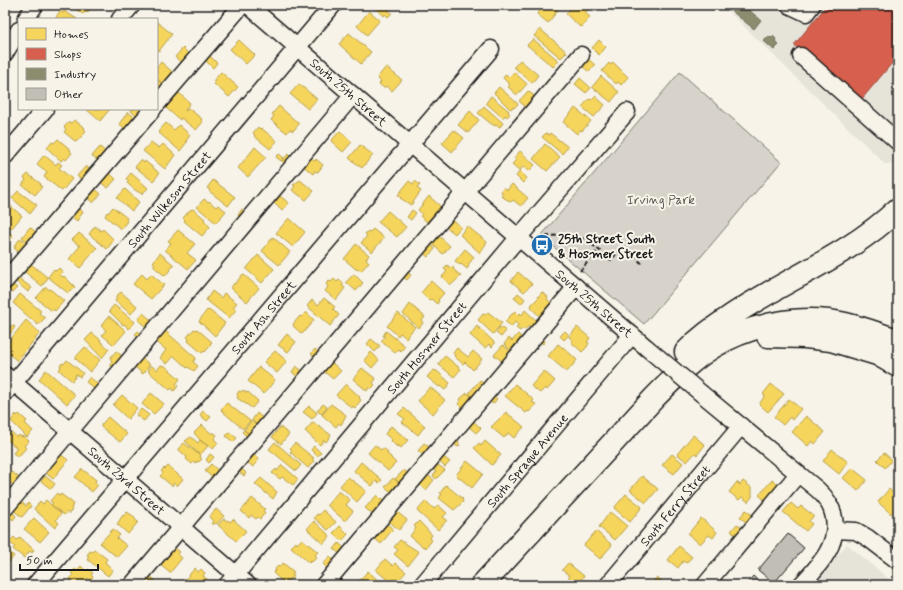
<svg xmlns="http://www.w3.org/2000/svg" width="903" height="590" font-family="Mynerve,sans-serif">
<rect width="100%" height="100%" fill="#f7f3e8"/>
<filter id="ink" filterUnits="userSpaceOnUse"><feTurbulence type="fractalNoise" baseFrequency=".025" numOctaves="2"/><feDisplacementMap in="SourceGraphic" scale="8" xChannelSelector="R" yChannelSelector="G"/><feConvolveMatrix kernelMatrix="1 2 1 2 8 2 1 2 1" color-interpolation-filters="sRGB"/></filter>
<g filter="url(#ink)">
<path fill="#e6e3d9" d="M722,5H898V163L885,164Z
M847,544L896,585H814Z"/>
<path fill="#d7d3cb" stroke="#7a7874" d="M680,72L781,162L644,324L541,236Z"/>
<path fill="#f6d55c" stroke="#b59e49" d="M69,5H93L87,13L85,12L83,14Z
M375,5H393L388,10L392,13L388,17L385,14L384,16L374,7Z
M545,5H552L558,10L548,23L537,14Z
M574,5H577L580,7L582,5L588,10L585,13L590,17L582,27L581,26L580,27L566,14Z
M60,11L63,13L64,11L77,19H59L56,17Z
M369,11L380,20L367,35L357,26Z
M157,22L172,34L159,51L157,50Z
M540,29L567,52L561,58L534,36Z
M349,33L371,52L361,64L339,44Z
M533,39L559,61L553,67L527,45Z
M239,40L255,55L246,64L230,49Z
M599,40L606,47L599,55L592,48Z
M183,48L192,57L184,65L175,57Z
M210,56L217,63L213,68L205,60Z
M587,58L595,65L589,72L581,65Z
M520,60L538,75L532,83L514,67Z
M161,62L176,75L166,86L157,79V67Z
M613,62L628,77L621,85L618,82L616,84L602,71L609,63L611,65Z
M386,67L402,80L392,91L386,86L384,88L379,84L381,82L377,78Z
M221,72L238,87L229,97L214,84L215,82L213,81Z
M514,72L527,84L517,95L508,87L510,85L503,78L506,74L509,77Z
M601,76L619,92L611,102L592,87Z
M580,78L591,88L586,93L575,84Z
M157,79L164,86L157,92Z
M299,84L317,99L308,109L290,94Z
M499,87L518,104L514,108L513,107L511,109L509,108L494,93Z
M528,91L538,99L529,110L519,101Z
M179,93L190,103L185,110L186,111L188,108L202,119L201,120L203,122L196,130L181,118L180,120L166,108Z
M491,96L509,111L508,112L510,114L507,117L505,115L503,118L486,103Z
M595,96L605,105L594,117L582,107L589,99L591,100Z
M279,106L299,124L293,131L290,129L287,133L271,120L274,116L272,114Z
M484,106L503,123L500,127L496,125L495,126L490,123L478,113Z
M575,108L591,121L582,131L580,130L577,134L563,122Z
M86,109H110L100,121Z
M132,109H138L142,112L138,117L131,111Z
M470,111L479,120L468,133L458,125Z
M128,112L137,119L127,130L119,124Z
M74,120L85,128L84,129L86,131L84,133H85L76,142L64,132L66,129L64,127L69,122L71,123Z
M166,123L174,130L179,125L190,135L186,141L187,142L180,151L158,132Z
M258,127L260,129L261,128L277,141L270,149L254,136L255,135L253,133Z
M454,130L464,138L452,152L442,143Z
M340,131L352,142L343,152L331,141Z
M546,133L549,135L550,133L568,147L562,154L542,137Z
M58,139L71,150L70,151L72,153L66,160L64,158L61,161L47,148L52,142L54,143Z
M151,142L159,148L163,144L175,155L165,169L143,151Z
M545,144L560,157L547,171L533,159Z
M360,145L373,155L362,168L349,158Z
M100,147L108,154L101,163L92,156Z
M255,147L266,157L248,177L238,168Z
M520,151L535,165L529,171L523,166L520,171L512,164L516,160L514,158Z
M279,154L284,158L281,161L276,157Z
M288,154L296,161L290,168L282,161Z
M44,155L56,165L58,162L62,165L59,168L72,179L62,191L44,177L47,172L37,164Z
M309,156L315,161L316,159L323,165L318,172L315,171L313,174L302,165Z
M141,160L144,163L145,161L157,171L159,174L153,181L135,167Z
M86,166L93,172L85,182L77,176Z
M520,171L527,178L523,183L516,176Z
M108,172L116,179L108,188L100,182Z
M131,173L148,188L142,194L135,190L127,183L129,181L126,179Z
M28,174L41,184L40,185L42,187L35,195L22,185L26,180L24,178Z
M213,180L235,197L228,206L209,191L210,190L207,188Z
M300,180L314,191L306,200L292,190L295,186L293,185Z
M409,181L413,184L415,181L420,185L417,188L421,191L411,205L400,198L401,197L398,195Z
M512,184L528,198L521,206L513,200L511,202L501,196L503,193L501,192L504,187L507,190Z
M93,187L101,194L93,203L85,196Z
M125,189L139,202L132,211L117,198Z
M18,191L37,205L30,214L12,198Z
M280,196L289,203L282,211L274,203Z
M429,196L441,207L427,222L420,216L422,214L418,210Z
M204,199L208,202L209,201L216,207L218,205L226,211L216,223L197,207Z
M8,204L22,216L11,229L5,223V208Z
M75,206L83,212L77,221L68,214Z
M113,207L127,218L126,220L127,221L121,229L105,216L107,212L108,213Z
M193,209L205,219L204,220L210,227L202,236L184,221L185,220L183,218L190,210Z
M242,209L250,215L245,221L238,215Z
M412,210L416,213L411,220L407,217Z
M388,211L406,227L397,237L378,222Z
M289,218L305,232L293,247L276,233Z
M450,218L461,227L455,234L444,225Z
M95,226L101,231L103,229L114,240L107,249L89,234Z
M467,226L487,242L480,253L460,235Z
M30,227L39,235L31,245L22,237Z
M5,229L13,236L8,243L5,240Z
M373,229L384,238L372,252L361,243L367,236L365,234L368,231L370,232Z
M178,230L195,244L187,253L196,260L188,269L165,250L171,243L168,241Z
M79,233L97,248L80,268L69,259L80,246L72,240Z
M439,236L450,246L443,254L432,244Z
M273,237L290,252L279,265L262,251Z
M20,239H22L30,246L22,255L14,248L16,247L14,246Z
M356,244L369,255L366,259L369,262L361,271L358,269L357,270L344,259Z
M430,244L435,249L428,257L422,252Z
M465,249L474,257L468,265L469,266L467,269L461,264L460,265L455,261Z
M160,253L174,265L165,276L153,266L155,264L153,262Z
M258,255L274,269L262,283L246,269Z
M31,264L48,278L42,286L25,272Z
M447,265L451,268L452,267L454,268L453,269L461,276L451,285L442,277L447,271L444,269Z
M59,268L63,272L60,275L63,277L64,276L75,287L68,293L48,277L54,269L56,271Z
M406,271L411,275L407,280L402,276Z
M518,272L532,284L524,292L511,281Z
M142,274L147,279L151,274L164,285L151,299L133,284Z
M243,274L259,288L247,302L231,288L234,283L235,284Z
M354,274L363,283L356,291L346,282Z
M17,277L32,288L28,292L14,280Z
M334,279L337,282L339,280L344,284L342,286L345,288L336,300L325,291L328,287L326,284L329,281L331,282Z
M431,281L444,293L438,300L439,301L437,304L431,299L429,300L421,293Z
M12,284L17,288L12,293L7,289Z
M46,287L50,290V289L64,301L55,311L53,309L52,311L36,298Z
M212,291L221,298L224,293L237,303L233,307L236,310L229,318L206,300Z
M121,292L137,306L131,314L115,301L117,298L115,297Z
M542,292L548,297L547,299L554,306L543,319L531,308L532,306L531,305L539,297H538Z
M518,293L525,299L521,304L514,298Z
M20,294L41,311L39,313L45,318L38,325L13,303Z
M324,298L335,307L333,309L339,315L330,326L307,306L312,300L318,305Z
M410,304L425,317L422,321L423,323L419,328L403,314Z
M114,305L135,322L129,329L124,324L123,325L109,311Z
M207,310L208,311L209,310L225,323L215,336L199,321Z
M525,310L540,324L533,331L529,326L524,330L523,328L520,331L516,328L518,325L515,322L511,327L505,321L515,311L519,315L520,313L522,315Z
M306,312L314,320L302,334L293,326L294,325L293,324L300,316L301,317Z
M488,312L502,323L493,334L478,320L483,314L485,315Z
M143,313L152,321L147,328L138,320Z
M398,313L415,327L406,338L400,333L398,336L387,326Z
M109,316L126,331L114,345L102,335L106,330L101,326Z
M26,320L40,333L17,361L5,350V346Z
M5,324L9,328L12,325L15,327L5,341Z
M477,326L495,343L492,347L489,344L485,348L470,335Z
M500,327L506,331L501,337L496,333Z
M577,327L590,338L587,342L589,343L587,347L582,352L571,342L573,341L569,337Z
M163,329L196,358L193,362L198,366L194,371L188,367L187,368L174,356L167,364L160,358L166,350L154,340Z
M194,329L196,330L197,329L212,342L210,344L211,345L205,352L204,351L202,353L188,341L189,339L187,337Z
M138,331L144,337L141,340L135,334Z
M386,331L405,346L401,351L399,349L395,353L381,341L385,337L383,336Z
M565,331L569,335L564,340L560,336Z
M92,333L101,340L100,341L109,349L102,358L85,340Z
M287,334L296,342L288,352L278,345Z
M518,334L524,340L513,352L504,344L509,338L512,341Z
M540,336L545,341L543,344L537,340Z
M371,339L380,346L375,352L367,344Z
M558,344L563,348V347L577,360L567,372L548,356Z
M503,345L511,352L503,362L494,355Z
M85,347L100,360L90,372L75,358Z
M457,348L468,357L473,351L482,359L473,370L465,362L463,364L454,356L455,355L453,353Z
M315,349L321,354L317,359L311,354Z
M116,351L127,360L118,370L110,365L112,361L110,358Z
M275,351L287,361L277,373L264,362Z
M371,352L379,360L372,368L364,360Z
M445,356L461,369L454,377L438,364Z
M142,358L150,365L143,374L135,367Z
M67,360L83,373L80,377L76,374L75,375L76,376L72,381L59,370L61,367L60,366L62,363L64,364Z
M329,360L341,371L333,379L321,369Z
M161,365L163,366L164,365L180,379L176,384L178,386L174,391L172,388L170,390L148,371L152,366L157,370Z
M296,366L305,373L300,379L292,372Z
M259,367L275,380L264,394L248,381Z
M362,368L376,379L373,383L375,385L371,389L369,387L367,391L353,379Z
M46,370L75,395L67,404L39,379Z
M433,370L436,371H437L450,383L445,390L440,386L439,387L427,377Z
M544,371L555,381L547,390L545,388L540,393L531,386Z
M90,377L102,388L98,392L86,382Z
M480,380L487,387L476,400L469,393Z
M346,384L360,397L359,398L361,400L355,408L353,406L352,408L336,395Z
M515,384L534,400L532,402L536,404L529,412L528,411L526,413L505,396Z
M771,384L784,394L768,412L759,404L765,396L763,394Z
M430,387L445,400L433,414L418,401Z
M243,390L247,393L248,392L258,401L252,408L237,398L238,396L237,394L239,391L241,392Z
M151,393L164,404L154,414L142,404Z
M467,393L475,399L465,410L458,404L461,400L460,399Z
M122,395L137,408L128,419L113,405Z
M493,396L497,399L493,404L489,401Z
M789,399L801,409L792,420L790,417L783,425L774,417Z
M227,403L250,421L243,429L222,411L221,409Z
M323,404L327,407L322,414L317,411Z
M331,404L346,415L341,425L339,423L336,427L322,415Z
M309,406L317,413L312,419L303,412Z
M404,408L425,426L418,435L402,422L405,419L398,414Z
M141,409L149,415L144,421L136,415Z
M203,411L211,417L207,421L200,415Z
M506,412L524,427L514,438L508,433L504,438L491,427Z
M257,413L265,420L259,427L252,420Z
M16,414L17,416L19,414L27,421L25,423L33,431L27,437L11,421Z
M806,416L825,432L815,444L812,441L808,446L792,432Z
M108,417L127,434L120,442L101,427V425Z
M251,421L260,428L253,437L244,430Z
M473,421L481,428L476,433L468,426Z
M313,422L331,435L326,442L324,440L320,445L305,431Z
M202,425L212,434L213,432L217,435L214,439L218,443L213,449L201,441L194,433Z
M391,426L408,440L401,448L398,445L397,447L391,441L392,440L385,434Z
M280,427L289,434L281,444L272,437Z
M244,430L250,435L248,438L242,432Z
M11,432L17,437L19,435L22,437L23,436L29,441L24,446L26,448L18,457L13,453L17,448L6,439Z
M229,432L237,438L233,442L226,436Z
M693,435L705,445L697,455L695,453L687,462L677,454Z
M191,437L198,443L200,440L208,446L200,455L185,441Z
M454,438L459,442L458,444L460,445L458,447L451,442Z
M485,441L501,455L492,465L474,448L479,443L481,446Z
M275,442L301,465L296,471L269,449Z
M184,443L201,456L200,458L202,459L199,462L197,461L196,463L194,462L192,464L186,459L187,457L179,450V449Z
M295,443L314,458L312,459L314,461L308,468L290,452L292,450L290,448Z
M424,443L432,449L426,457L418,451Z
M375,445L381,450L383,448L388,452L387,454L391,457V458L396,463L388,471L368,453Z
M314,446L321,453L317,456L311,450Z
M832,449L848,462L839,474L823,461Z
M59,453L68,460L53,479L43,471Z
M252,453L259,459L253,467L246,461Z
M884,453L892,460L885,468L877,460Z
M210,454L214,457L209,463L206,460Z
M672,454L683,463L674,474L662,465Z
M441,455L450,462L445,467L437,460Z
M467,461L483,474L472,488L456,475Z
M361,462L382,480L379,483L376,481L372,486L354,471Z
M211,464L222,474L216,481L205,471Z
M282,465L298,479L293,485L282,477L280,479L272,473L276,469L277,471Z
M438,465L445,470L436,479L433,476L436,472L434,470Z
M168,466L183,479L177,486L174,483L172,486L160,476L163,473L161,471L164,468L165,469Z
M852,468L867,480L858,491L843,478Z
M82,469L96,480L95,483L98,485L92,492L75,477Z
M242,469L246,473L244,476L239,472Z
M404,470L411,476L403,486L395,479Z
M12,472L23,481L17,489L5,478L6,474L9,476Z
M424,472L434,480L426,490L416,482Z
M45,476L55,484L51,489L41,481Z
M642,476L658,489L646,503L630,490Z
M348,477L366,491L357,502L340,486Z
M261,478L277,492L273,499L255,484Z
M393,478L401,485L394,494L385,487Z
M772,480L782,487L768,503L759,495Z
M743,481L752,488V497L748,502L742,497L739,500L729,492L737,482L740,485Z
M446,485L463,499L462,500L463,502L454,510L439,498L442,494L440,493Z
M889,489L898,497V505L891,514L878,502Z
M339,491L350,500L346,505L353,511L345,521L327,505Z
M57,493L60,496L61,494L74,504L71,508L72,509L69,514L67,512L64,515L51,505L53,503L50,501Z
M626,494L642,507L630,522L614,508Z
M377,495L387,505L376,517L365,508Z
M252,498L265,509L263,511L265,513L260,519L258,517L256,519L251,515L249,518L241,511Z
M46,500L61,514L56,520L59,523L55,528L34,509L40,501L43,504Z
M20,501L26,506L28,503L31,506L22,517L13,510Z
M426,501L434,509L438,505L447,513L443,517L447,520L438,530L417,511Z
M791,503L798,509L801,506L814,516L809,521L812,524L806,531L783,512Z
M216,509L224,516L217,524L215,523L213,525L211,523L213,521L209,517Z
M323,510L336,522L328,530L314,518L317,514L319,515Z
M746,510L756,518L749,525L740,517Z
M11,511L16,516L13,520L8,515Z
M127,512L135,517L134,518L138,522L128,534L117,524L123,515L124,516Z
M397,512L407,520L399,530L389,521Z
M610,512L627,526L615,540L599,527Z
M34,518L49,532L40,542L24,529Z
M701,518L717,532L713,538L709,535L700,544L688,534Z
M224,519L227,521L228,520L230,522L233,519L246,531L236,541L218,525Z
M314,521L330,536L323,544L307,529Z
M419,521L432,535L430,538L432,540L426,548L424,546L423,547L410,536L416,528L414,526Z
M386,523L393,529L381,544L374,538Z
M737,524L744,530L738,537L731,531Z
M340,526L348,534L342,541L333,533Z
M113,529L120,535L117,538L127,546L117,557L100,543Z
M596,531L612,545L600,559L584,545Z
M14,537L17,540L20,537L34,550L32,553L30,551L24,558L13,549L15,547L9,542Z
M302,539L318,552L315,555L317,557L312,562L311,561L309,563L291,547L296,542L297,544Z
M400,540L419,552L408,566L394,554L398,550L394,547Z
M339,543L346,550L341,555L334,549Z
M679,546L692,557L686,563L683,561L678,568L668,560Z
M5,548L14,556L5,567Z
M175,548L180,552L178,554L182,558L170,573L159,564Z
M94,549L107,559L105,562L113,570L108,576L87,559L89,556L87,555L90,551L92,552Z
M330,556L339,565L331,572L323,564Z
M385,559L393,566L395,563L406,572L397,582L393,579L390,582L376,570Z
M283,563L294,572L292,575L294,576L292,579L290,578L285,584L273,573L276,570L275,569L278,566L279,567Z
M568,563L584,576L577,585H566L564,584L570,576L562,570Z
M81,566L86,571L88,569L93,573L91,575L93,577L90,580L88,578L83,585H76L70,579L73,575L71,573L75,569L77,571Z
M195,568L198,572L201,569L205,573L203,576L207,579L203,585H186L183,582Z
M368,571L383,585H357L356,584Z
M147,574L155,580L150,585H141Z
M657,577L666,585H651Z"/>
<path fill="#d6604d" stroke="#9e4c3e" d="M827,5H898V56L861,100L794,45Z"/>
<path fill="#8c8c6e" stroke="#6a6a55" d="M732,5H743L761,20L754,29L729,9Z
M769,36L771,38L773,36L776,39L775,41L779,45L774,50L764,41Z"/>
<path fill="#c0beb5" stroke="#1c1c1c" d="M788,534L804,548L774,583L758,570Z
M753,576L763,585H746Z"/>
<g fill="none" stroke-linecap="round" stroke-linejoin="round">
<g stroke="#1c1c1c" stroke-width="19">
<g id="minor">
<path id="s1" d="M248,5L647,348"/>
<path d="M789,5L806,13L812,5"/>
<path d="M26,19L35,5"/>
<path d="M120,19L132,5"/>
<path d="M5,53L19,30"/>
<path d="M801,56L898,142"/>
<path d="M157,104L242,5"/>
<path d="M5,156L45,109"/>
<path d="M5,281L153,109"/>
<path id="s2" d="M5,375L248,585"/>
<path id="s3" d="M5,393L333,5"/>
<path d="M702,394L818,490C827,498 832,506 834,518C839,546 818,566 801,585"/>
<path d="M5,508L353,95"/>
<path d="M835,530L856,531L868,538L898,561"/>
<path id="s4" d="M35,585L491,49"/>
<path d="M132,585L581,55"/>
<path id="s5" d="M227,585L518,238L627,112"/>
<path d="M324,585L576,287"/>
<path id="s6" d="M422,585L632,335"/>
<path id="s7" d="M608,585L741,426"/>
<path d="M705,585L798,474"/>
</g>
</g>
<g stroke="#1c1c1c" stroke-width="25">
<path id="highway" d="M768,336L806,337L831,340L877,354L898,366
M686,352C700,337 715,327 731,316C786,279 850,255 898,209
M482,585L655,397C673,379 691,360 713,347C750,324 803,314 845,324C863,328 881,335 898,340"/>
</g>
<path stroke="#1c1c1c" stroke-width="2" stroke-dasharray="4 3" stroke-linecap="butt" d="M539,237L573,234L588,241L611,260L622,247L644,265
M580,271L598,250"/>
<use href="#minor" stroke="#f7f3e8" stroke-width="16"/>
<use href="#highway" stroke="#f7f3e8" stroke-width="22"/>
<g stroke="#1c1c1c" stroke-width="19" stroke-linecap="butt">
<path id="minor-bridge" d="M647,348L702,394"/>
</g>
<use href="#minor-bridge" stroke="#f7f3e8" stroke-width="16"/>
</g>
</g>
<defs>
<g id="bus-disc" transform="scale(1.15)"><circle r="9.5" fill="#1f6fb2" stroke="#f7f3e8"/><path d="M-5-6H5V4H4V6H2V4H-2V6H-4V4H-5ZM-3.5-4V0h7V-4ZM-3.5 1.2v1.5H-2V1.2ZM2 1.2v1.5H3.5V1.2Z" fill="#fff"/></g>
</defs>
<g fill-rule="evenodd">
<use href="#bus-disc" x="542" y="245"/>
</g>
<g text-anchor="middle" stroke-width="4" stroke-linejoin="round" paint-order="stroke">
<g font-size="13" fill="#1c1c1c" stroke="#f7f3e8">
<text dy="5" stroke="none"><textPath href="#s1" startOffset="133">South 25th Street</textPath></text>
<text dy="5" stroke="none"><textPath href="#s3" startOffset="254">South Wilkeson Street</textPath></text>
<text dy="5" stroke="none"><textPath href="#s1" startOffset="457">South 25th Street</textPath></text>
<text dy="5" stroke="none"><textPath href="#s4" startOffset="352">South Ash Street</textPath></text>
<text dy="5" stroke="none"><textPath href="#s5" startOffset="310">South Hosmer Street</textPath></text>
<text dy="5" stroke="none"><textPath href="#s6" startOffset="163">South Sprague Avenue</textPath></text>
<text dy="5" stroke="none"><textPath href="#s2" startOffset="161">South 23rd Street</textPath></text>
<text dy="5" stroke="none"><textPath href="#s7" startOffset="104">South Ferry Street</textPath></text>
</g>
<g font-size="13" fill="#545351" stroke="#f7f3e8">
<text x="661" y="204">Irving Park</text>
</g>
<g font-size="13" font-weight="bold" fill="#1c1c1c" stroke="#f7f3e8" text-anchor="start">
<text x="558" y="243">25th Street South<tspan x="558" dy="15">&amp; Hosmer Street</tspan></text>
</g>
</g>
<rect width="903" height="590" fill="none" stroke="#f7f3e8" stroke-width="20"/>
<rect x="10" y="10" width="883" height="570" fill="none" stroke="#1c1c1c" stroke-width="1.5" filter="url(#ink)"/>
<rect x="18" y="18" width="140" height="92" fill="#f7f3e8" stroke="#9f9d96"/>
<rect x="26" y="28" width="20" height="12" fill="#f6d55c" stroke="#9f9d96"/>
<text x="54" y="38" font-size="12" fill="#1c1c1c">Homes</text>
<rect x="26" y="48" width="20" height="12" fill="#d6604d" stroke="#9f9d96"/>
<text x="54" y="58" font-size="12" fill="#1c1c1c">Shops</text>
<rect x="26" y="68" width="20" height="12" fill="#8c8c6e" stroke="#9f9d96"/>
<text x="54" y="78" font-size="12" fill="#1c1c1c">Industry</text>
<rect x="26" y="88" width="20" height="12" fill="#c0beb5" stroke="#9f9d96"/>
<text x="54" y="98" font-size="12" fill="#1c1c1c">Other</text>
<path d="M20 564v6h78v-6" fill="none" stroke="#1c1c1c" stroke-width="2"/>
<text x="26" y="564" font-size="12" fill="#1c1c1c" stroke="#f7f3e8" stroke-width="3" paint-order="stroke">50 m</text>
</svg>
